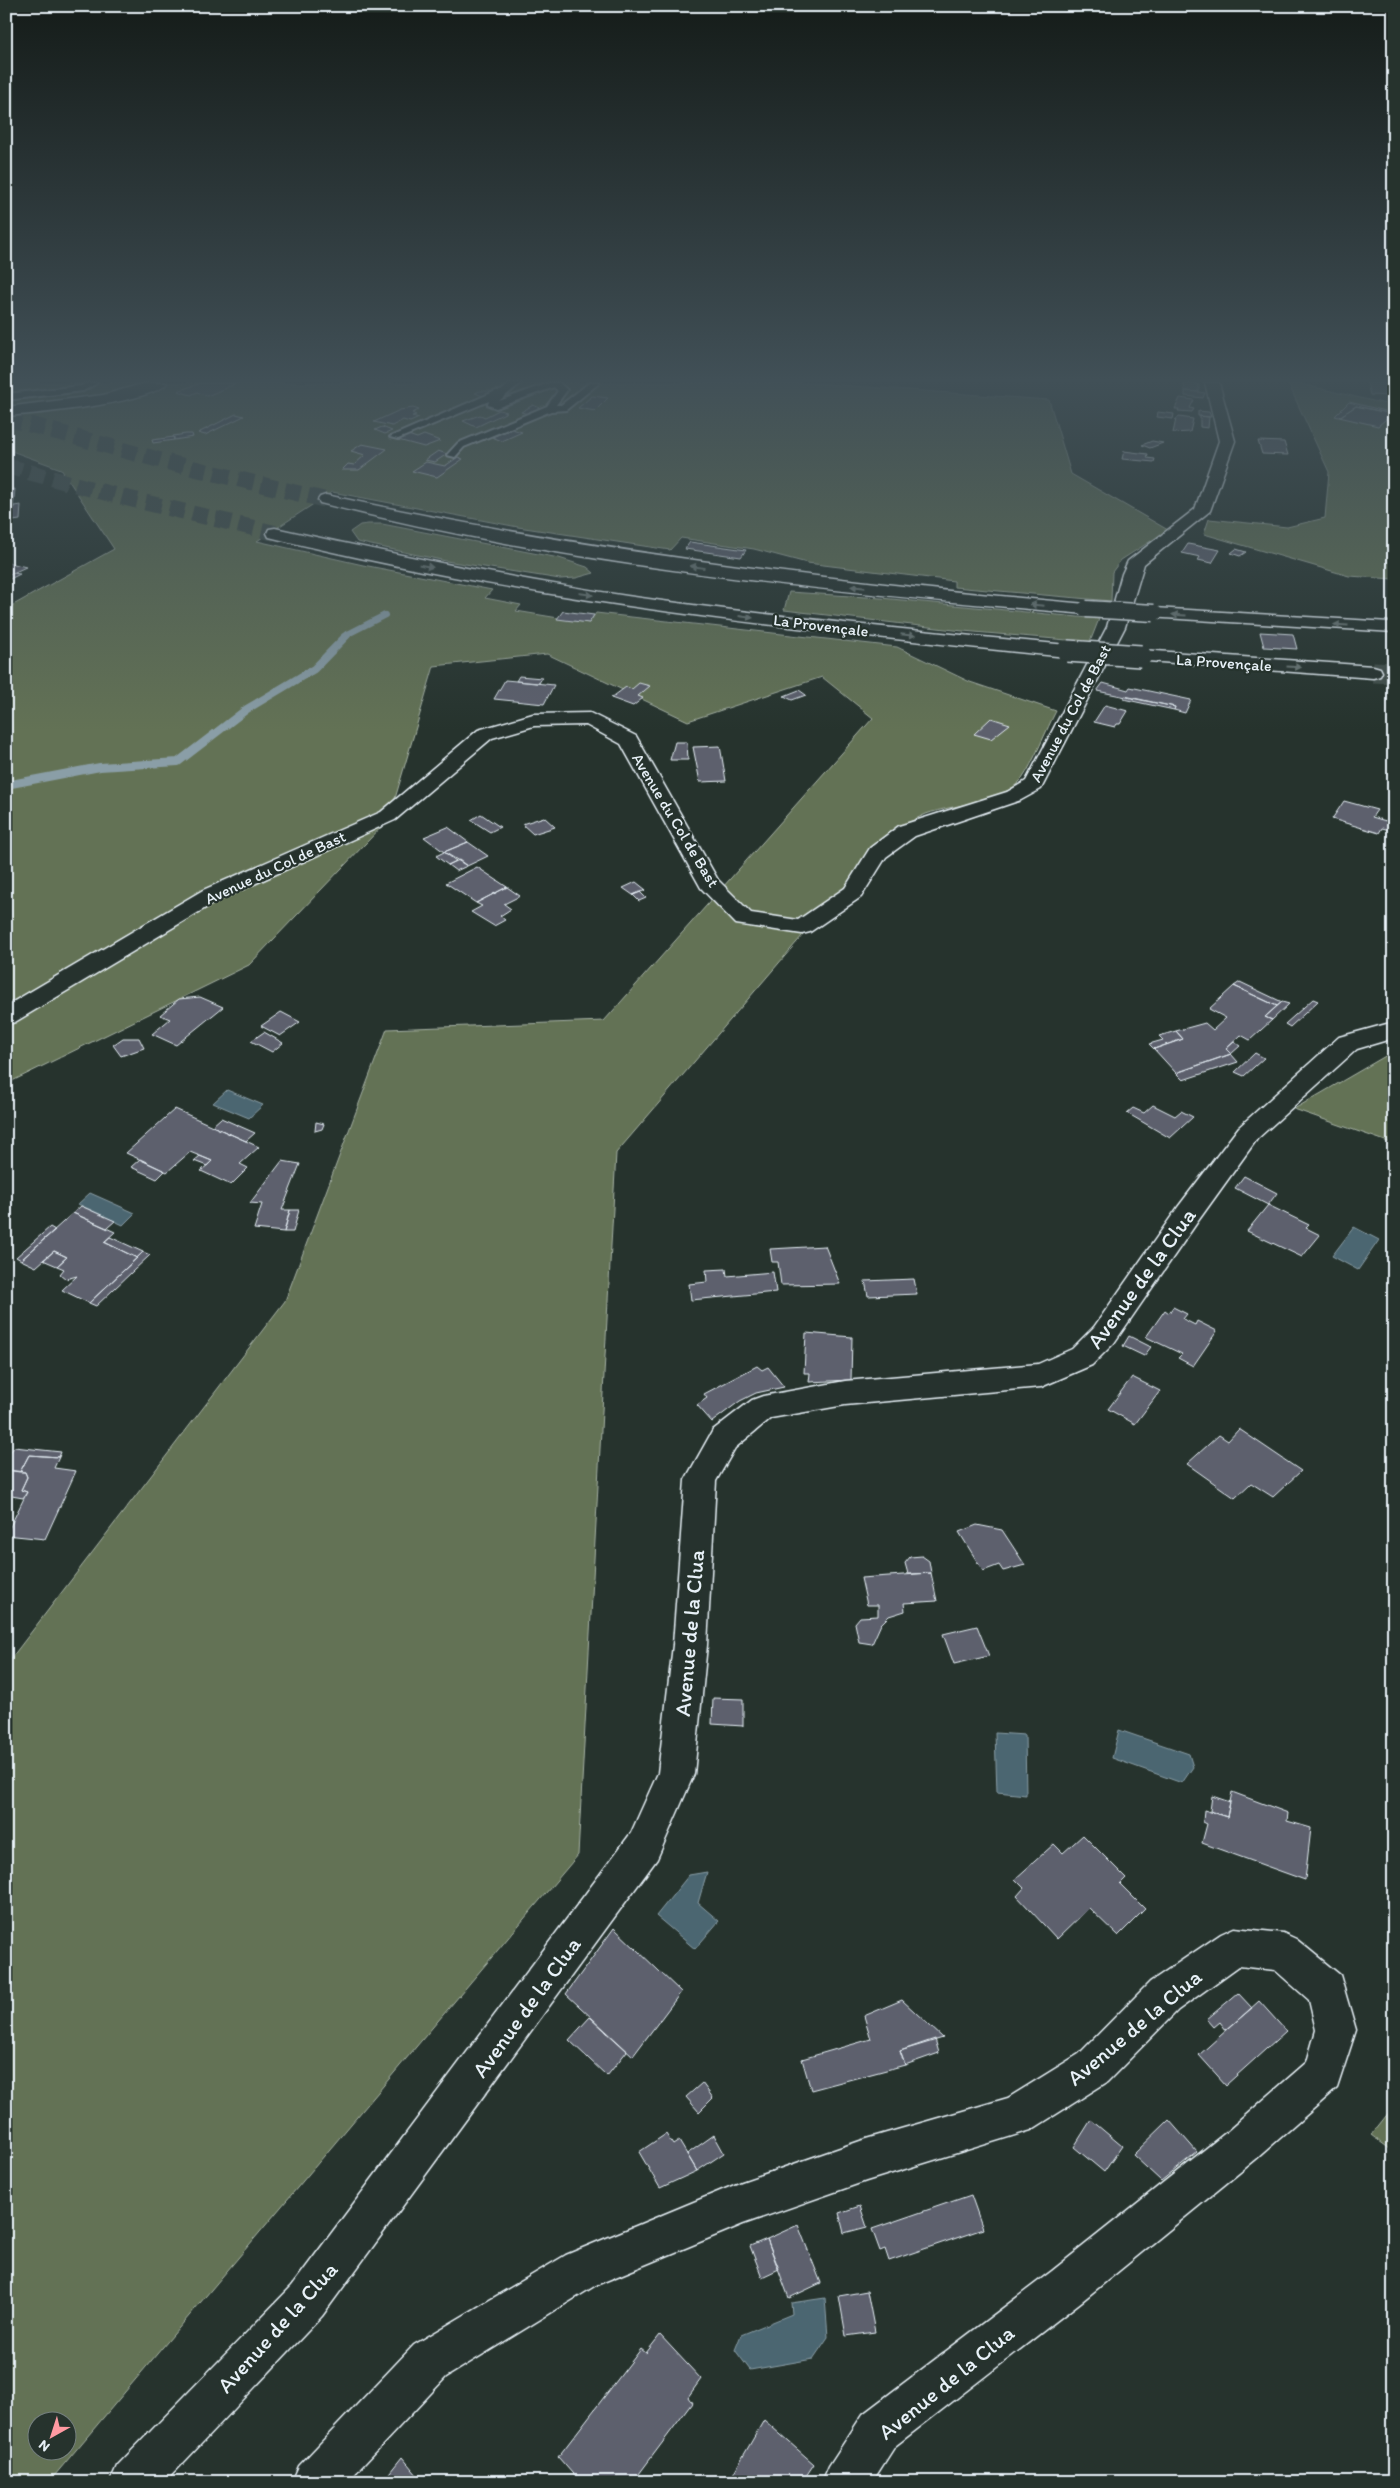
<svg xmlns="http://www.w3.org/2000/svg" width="1400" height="2488" font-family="Itim,sans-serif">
<rect width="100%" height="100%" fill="#26332d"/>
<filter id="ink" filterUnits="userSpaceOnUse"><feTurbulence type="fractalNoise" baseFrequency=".02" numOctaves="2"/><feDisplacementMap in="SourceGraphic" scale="10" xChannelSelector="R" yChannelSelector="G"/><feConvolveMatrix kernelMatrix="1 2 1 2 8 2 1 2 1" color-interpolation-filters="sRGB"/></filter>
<g filter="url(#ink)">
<path fill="#647254" stroke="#a6b2a6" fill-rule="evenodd" d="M6,383H811L1049,400L1071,474L1168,530L1121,560L1112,572L1111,601L954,587V581L807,563L754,549L681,538L670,550L518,527L332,492L257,541L363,565L492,590L485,598L521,605L516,611L589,623L596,613L897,647L970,682L1056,711C1047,728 1033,764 1022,779C1002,803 954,804 926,814C912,820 899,828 887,837L616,1153L578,1855L49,2482H6V1665L285,1301L387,1029L604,1021L873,718L822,677L688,721L547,654L434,666L389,819L249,965L6,1084V609L114,549L61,469L6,449ZM38,2420H68V2450H38Z
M1288,383H1297L1394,406V579L1349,576L1204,534L1209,519L1287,527L1325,518L1329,472Z
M368,524H382L559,558L587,567L594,573L576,578L560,579L446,561L357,542L350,532L360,525Z
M789,592L881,598L1099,619L1090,642L963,631L784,610Z
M1394,1051V1144L1294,1109Z
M1394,2106V2152L1371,2135Z"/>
<path fill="#4b6671" stroke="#8a9ea7" d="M227,1090L263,1105L249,1118L213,1103Z
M90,1193L135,1213L123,1225L78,1204Z
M1354,1227L1379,1240L1358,1270L1332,1256Z
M1119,1730L1189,1754L1193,1767L1182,1783L1112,1758Z
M995,1733L1025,1735L1026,1795L997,1792Z
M707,1872L698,1903L719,1921L695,1949L656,1916L689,1875Z
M825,2298L828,2337L813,2359L750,2370L735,2350L741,2335L792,2314L791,2303Z"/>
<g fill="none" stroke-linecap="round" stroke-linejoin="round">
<path stroke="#8a9ea7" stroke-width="6" d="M344,636L385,615"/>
<path stroke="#8a9ea7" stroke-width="8" d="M6,785L100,767L178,762L247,709L314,669L347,635"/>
</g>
<path fill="#5d606d" stroke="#e8f1f8" d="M201,383H237L207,396L197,392L191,395L178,391Z
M1195,383L1199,385V392L1185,391L1184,384Z
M1367,383H1385L1389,396L1370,395Z
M480,391H490L494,392L483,396L475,393Z
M1185,391L1199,392L1205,393L1203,398L1185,396Z
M592,396L608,398L595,411L578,408Z
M1180,398L1194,400L1190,408L1194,409L1192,412L1178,411L1179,409H1175Z
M1349,402L1394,413L1392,414L1356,406L1339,417L1335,416Z
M533,405L540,408L528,414L521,412Z
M1356,406L1392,414L1378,426L1339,417Z
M413,408L419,410L412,413L416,415L412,416L419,418L410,422L403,420L392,426L374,422L400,410Z
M499,410L507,412L476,427L463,421L480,415L485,417Z
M1198,411L1209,412L1211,417L1198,416Z
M1158,412L1174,414L1173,419L1157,417Z
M236,414L244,416L205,435L198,433Z
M1200,416L1209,417L1208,428L1200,427Z
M1179,417L1193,419L1190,432L1173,433L1176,419Z
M382,427L392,431L385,434L375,430Z
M512,429L522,432L502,441L492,437Z
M186,434H192L193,437L174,440L173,436Z
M408,435L417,438L424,435L440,441L424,447L398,440Z
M174,437V440L153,443L152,440Z
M1152,441L1163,443L1150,448L1142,445Z
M1258,441L1284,442L1288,455L1262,454Z
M362,444L387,449L359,470H342L348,464L354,465L365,455L351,451Z
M438,451L447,454L435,462L425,460Z
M1124,451L1148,454L1147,458L1155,459L1154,462L1122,459Z
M458,457L463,459L437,477L412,471L426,462L445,466Z
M15,489L12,518H6V490Z
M21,505L20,520L6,522V518H12L14,506Z
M690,542L746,550L741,557L685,549Z
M1188,544L1220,550L1212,563L1198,560L1200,557L1182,553Z
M1236,549L1246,552L1240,556L1231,553Z
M6,562L26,567L6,576Z
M12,573L20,574L6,581V576Z
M563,611L594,615L589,623L557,619Z
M1260,632L1293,634L1297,649L1264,647Z
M519,676L542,678L539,683L516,681Z
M505,680L516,681L554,685L544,704L494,699Z
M639,683L650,686L638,696L643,698L633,706L611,698L626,687L632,689Z
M1103,683L1128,690L1130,687L1191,700L1185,713L1174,710L1175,707L1097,691Z
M799,690L806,695L792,700L784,696Z
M1125,696L1175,707L1174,710L1123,699Z
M1105,705L1128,711L1120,724H1117L1115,727L1094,722Z
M991,718L1010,724L991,739L974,734Z
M675,742H687L688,760H670Z
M720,746L726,781L700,782L693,747Z
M1344,801L1377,810L1372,817L1386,821L1390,814L1394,815V831L1382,828L1379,833L1332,819Z
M481,814L500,827L490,832L471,820Z
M544,817L555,827L533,834L522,824Z
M448,827L468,842L444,852L424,837Z
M468,842L488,856L467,866L444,852Z
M444,852L456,861L448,865L436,856Z
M459,860L467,866L456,871L448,865Z
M477,867L507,887L476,903L446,883Z
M636,882L646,890L633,895L623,888Z
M507,887L520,896L504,904L511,909L500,916L505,920L494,926L471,912L482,906L476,903Z
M640,892L646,898L639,901L633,895Z
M1240,982L1282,1002L1277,1006L1234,986Z
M1234,986L1277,1006L1265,1017L1272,1020L1250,1040L1241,1035L1226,1049L1231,1054L1176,1073L1154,1049L1183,1039L1176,1031L1205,1023L1213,1030L1226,1018L1209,1009Z
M200,997L223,1007L176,1045L152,1034L170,1019L160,1015L179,999Z
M1313,999L1318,1001L1290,1027L1285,1024Z
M1282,1002L1289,1004L1272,1020L1265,1017Z
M281,1012L300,1022L280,1036L261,1026Z
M1176,1031L1183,1039L1154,1049L1149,1044L1163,1040L1159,1036Z
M264,1032L283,1043L272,1052L251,1041Z
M123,1038H139L144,1048L121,1056L113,1045Z
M1234,1042L1240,1046L1231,1054L1226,1049Z
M1255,1053L1264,1058L1244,1076L1235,1072Z
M1231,1054L1238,1062L1183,1080L1176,1073Z
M1153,1105L1175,1116L1181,1111L1193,1117L1170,1138L1127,1113L1133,1108L1144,1113Z
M175,1109L259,1147L240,1164L248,1168L231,1185L201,1171L212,1161L190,1152L167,1172L126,1153Z
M221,1118L255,1133L246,1141L212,1126Z
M316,1122L324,1124L322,1129L315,1131Z
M200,1156L212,1161L207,1166L194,1161Z
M140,1159L165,1171L157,1179L131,1167Z
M282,1161L300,1164L282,1210H290L284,1232L254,1229L262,1204L250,1203Z
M1244,1176L1277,1193L1268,1205L1235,1188Z
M1268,1205L1309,1225L1306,1228L1320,1235L1302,1257L1247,1231Z
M81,1206L115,1221L107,1228L73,1213Z
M290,1210H299L293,1232H284Z
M73,1213L115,1232L104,1242L137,1258L89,1303L62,1290L77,1276L66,1279L60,1274L64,1269L57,1266L67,1257L54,1251L36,1267L21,1260Z
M50,1227L55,1230L21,1260L16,1257Z
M110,1237L143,1252L137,1258L104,1242Z
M825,1246L840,1284L781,1285L778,1262H772L770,1249Z
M54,1251L67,1257L57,1266L43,1260Z
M143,1252L150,1255L96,1306L89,1303Z
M726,1269L727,1276L773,1272L776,1292L691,1300L689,1284L707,1282L706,1270Z
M914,1279L917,1294L868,1296L865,1281Z
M1173,1307L1187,1314L1183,1319L1195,1325L1197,1321L1217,1331L1193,1366L1178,1358L1182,1354L1146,1337L1165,1310L1169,1313Z
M806,1333L852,1337L851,1380L809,1382L810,1373H804Z
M1129,1336L1151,1347L1144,1356L1123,1346Z
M757,1366L762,1370L768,1367L784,1387L756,1393L740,1401L712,1422L697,1405L707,1398L704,1394Z
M1132,1377L1160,1391L1135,1424L1108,1409Z
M1239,1429L1301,1471L1273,1497L1251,1483L1235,1498L1187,1464L1219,1435L1228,1441Z
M14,1447L61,1452L59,1457L29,1455L20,1472L6,1470V1458Z
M29,1455L59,1457L54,1468L76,1471L45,1539L6,1535L27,1492L21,1490L27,1477L25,1472H20Z
M6,1470L25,1472L27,1477L21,1490L27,1492L23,1498L6,1495Z
M977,1525L1002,1530L1025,1565L1003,1571L999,1565L983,1571L959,1532Z
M922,1556L929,1561L931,1573L908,1574L905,1563L910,1557Z
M931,1573L937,1601L904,1603L905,1611L889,1616L881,1624L872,1644L859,1642L855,1623L860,1617L878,1616V1605H867L861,1578Z
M977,1626L989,1656L954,1664L943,1634Z
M713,1698L743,1699V1726L712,1724Z
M1232,1792L1288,1813L1287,1821L1311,1828L1305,1880L1202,1843L1207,1824L1203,1822L1204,1810L1227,1817Z
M1212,1796L1230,1802L1227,1817L1210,1811Z
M1083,1835L1126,1878L1120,1884L1145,1909L1118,1936L1089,1908L1057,1939L1017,1896L1024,1888L1015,1879L1054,1844L1063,1853Z
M614,1928L681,1992L633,2056L566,1994Z
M1238,1993L1252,2008L1226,2030L1220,2022L1214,2027L1207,2019Z
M902,2000L943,2038L900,2051L905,2065L811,2090L802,2059L871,2039L864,2016Z
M1259,2001L1286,2031L1226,2085L1199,2055Z
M590,2017L627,2051L607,2076L569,2040Z
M935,2039L939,2053L905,2065L900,2051Z
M702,2083L713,2098L699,2112L686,2097Z
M1091,2120L1122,2146L1104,2172L1074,2147Z
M1169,2120L1197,2152L1161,2181L1133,2155Z
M666,2134L673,2145L679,2141L697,2171L660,2188L639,2152Z
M714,2135L724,2153L697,2171L687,2154Z
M971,2195L983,2229L889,2261L885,2249L880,2251L872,2229Z
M860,2206L867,2227L844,2233L839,2213Z
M798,2225L821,2283L789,2298L767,2239Z
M767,2239L779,2269L762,2277L750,2246Z
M867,2291L875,2332L846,2336L839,2296Z
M660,2335L701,2379L688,2397L692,2403L633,2482H580L558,2457L641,2349L646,2353Z
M764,2420L814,2464L802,2482H733L730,2479Z
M402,2457L423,2482H382Z"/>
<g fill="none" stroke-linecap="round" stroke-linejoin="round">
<path stroke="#43504b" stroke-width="16" stroke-dasharray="16 8" stroke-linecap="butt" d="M6,418L163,461L326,500
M6,466L122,497L275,533"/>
<path stroke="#43504b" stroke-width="21" stroke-dasharray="21 11" stroke-linecap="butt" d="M1373,672L1394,673"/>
<g stroke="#e8f1f8" stroke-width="4">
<path id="lane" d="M86,383H97L83,391L6,400V394L81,386Z
M511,383H521L499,401L549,383H559L567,390L556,405H561L589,383H599L566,410L551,411L464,447L455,457L447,455L458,443L547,406L558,391L554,387L496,408L488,405L489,401L398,439L390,437L496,391H501Z"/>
</g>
<g stroke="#e8f1f8" stroke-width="3">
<path id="street" d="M146,383H167C153,403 34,414 6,416V407L103,395Z
M1205,383H1219L1235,441L1210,511L1144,564L1125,627L1041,789L1021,800L915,836L886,857L861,897L810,932L802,934L736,924L701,888L621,744L586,725L534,726L492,738L395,820L219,900L15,1022L6,1025V1006L203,890L381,812L478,730L533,714L590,713L636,736L718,880L751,913L798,920L845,888L870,848L899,826L1007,792L1026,781L1107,627L1122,574L1128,561L1195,509L1219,441Z"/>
</g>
<g stroke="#e8f1f8" stroke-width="3">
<path id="secondary" d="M1394,1022V1038L1357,1049L1257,1139L1198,1221L1114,1343L1092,1365L1041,1387L845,1405L771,1418L735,1448L716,1481L707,1645L694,1774L657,1859L322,2316L165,2482H110L117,2466L292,2286L631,1833L658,1773L673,1645L685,1480L713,1430L752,1400L763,1396L845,1381L1038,1364L1072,1349L1094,1327L1178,1207L1239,1127L1339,1037Z
M1234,1928L1283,1933L1296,1939L1340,1975L1356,2030L1337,2088L1256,2159L1082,2301L895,2446L872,2482H822L829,2466L863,2414L1052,2271L1228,2131L1307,2062L1316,2030L1309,2000L1275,1970L1239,1966L1178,2010L1107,2082L1031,2130L866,2181L743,2224L596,2285L446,2377L347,2482H292L299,2466L414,2345L566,2255L742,2182L866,2139L1008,2098L1079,2054L1150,1982L1221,1934Z"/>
</g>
<g stroke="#e8f1f8" stroke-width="3">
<path id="highway" d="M326,495C579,550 829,581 1086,604L1092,605L1095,609L1092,613L1086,614C830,592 571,566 320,503L318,500L320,497Z
M275,528C392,554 509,578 627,596C773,617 920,631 1067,645L1074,647L1076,651L1074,655L1067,657C799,630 531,602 269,537L267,533L269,529Z
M1154,608L1390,622H1394V632L1148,617L1145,613L1148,609Z
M1141,650L1373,666L1380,668L1382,672L1380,676L1373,678L1134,660L1132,656L1134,652Z"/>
</g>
<use href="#lane" fill="#26332d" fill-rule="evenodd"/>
<use href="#street" fill="#26332d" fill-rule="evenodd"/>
<use href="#secondary" fill="#26332d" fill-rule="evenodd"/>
<use href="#highway" fill="#26332d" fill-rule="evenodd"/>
<g stroke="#e8f1f8" stroke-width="19" stroke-linecap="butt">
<path id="highway-bridge-far1" d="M1086,609L1154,613"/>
</g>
<g stroke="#e8f1f8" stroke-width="24" stroke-linecap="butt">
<path id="highway-bridge" d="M1067,651L1141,656"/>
</g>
<use href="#highway-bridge-far1" stroke="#26332d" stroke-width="16"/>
<use href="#highway-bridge" stroke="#26332d" stroke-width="21"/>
</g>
<defs><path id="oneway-solid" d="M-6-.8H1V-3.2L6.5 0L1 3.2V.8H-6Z" transform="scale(1.25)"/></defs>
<g fill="#6a7674">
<use href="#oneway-solid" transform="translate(426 566) rotate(11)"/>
<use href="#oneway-solid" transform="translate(697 567) rotate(-172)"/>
<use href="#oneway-solid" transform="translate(858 587) rotate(-174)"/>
<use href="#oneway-solid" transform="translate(586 594) rotate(8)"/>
<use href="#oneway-solid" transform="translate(1037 605) rotate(-175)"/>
<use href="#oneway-solid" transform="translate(1179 615) rotate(-176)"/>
<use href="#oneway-solid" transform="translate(746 617) rotate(7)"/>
<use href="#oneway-solid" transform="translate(1341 625) rotate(-177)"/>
<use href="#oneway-solid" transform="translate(908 635) rotate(6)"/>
<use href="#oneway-solid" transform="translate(1294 667) rotate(3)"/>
</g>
</g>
<linearGradient id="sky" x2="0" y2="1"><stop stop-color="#151c19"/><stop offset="0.52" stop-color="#415057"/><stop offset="1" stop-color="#415057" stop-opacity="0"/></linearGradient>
<rect width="1400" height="731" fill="url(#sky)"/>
<g text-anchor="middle" stroke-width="4.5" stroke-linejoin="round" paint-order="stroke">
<g font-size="16" fill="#e8f1f8" stroke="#26332d">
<text transform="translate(821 625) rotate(7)" y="6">La Provençale</text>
<text transform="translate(1224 662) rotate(4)" y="6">La Provençale</text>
<text transform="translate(1070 713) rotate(-62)" y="6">Avenue du Col de Bast</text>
<text transform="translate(676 820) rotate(59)" y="6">Avenue du Col de Bast</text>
<text transform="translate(275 867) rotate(-25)" y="6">Avenue du Col de Bast</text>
</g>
<g font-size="22" fill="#e8f1f8" stroke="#26332d">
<text transform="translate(1141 1278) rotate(-54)" y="8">Avenue de la Clua</text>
<text transform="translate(689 1633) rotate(-85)" y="8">Avenue de la Clua</text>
<text transform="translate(526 2007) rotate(-54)" y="8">Avenue de la Clua</text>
<text transform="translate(1134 2027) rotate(-40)" y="8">Avenue de la Clua</text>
<text transform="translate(277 2327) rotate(-48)" y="8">Avenue de la Clua</text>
<text transform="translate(946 2382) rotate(-39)" y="8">Avenue de la Clua</text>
</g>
</g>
<rect width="1400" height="2488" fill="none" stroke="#26332d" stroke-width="25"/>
<rect x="12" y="12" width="1375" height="2463" fill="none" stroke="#e8f1f8" stroke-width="2" filter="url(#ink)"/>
<g transform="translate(52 2436) rotate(219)"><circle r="24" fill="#26332d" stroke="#747f7e"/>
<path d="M0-4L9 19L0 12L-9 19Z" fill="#ff9aa2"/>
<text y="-8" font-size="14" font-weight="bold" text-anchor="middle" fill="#e8f1f8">N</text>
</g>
</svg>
